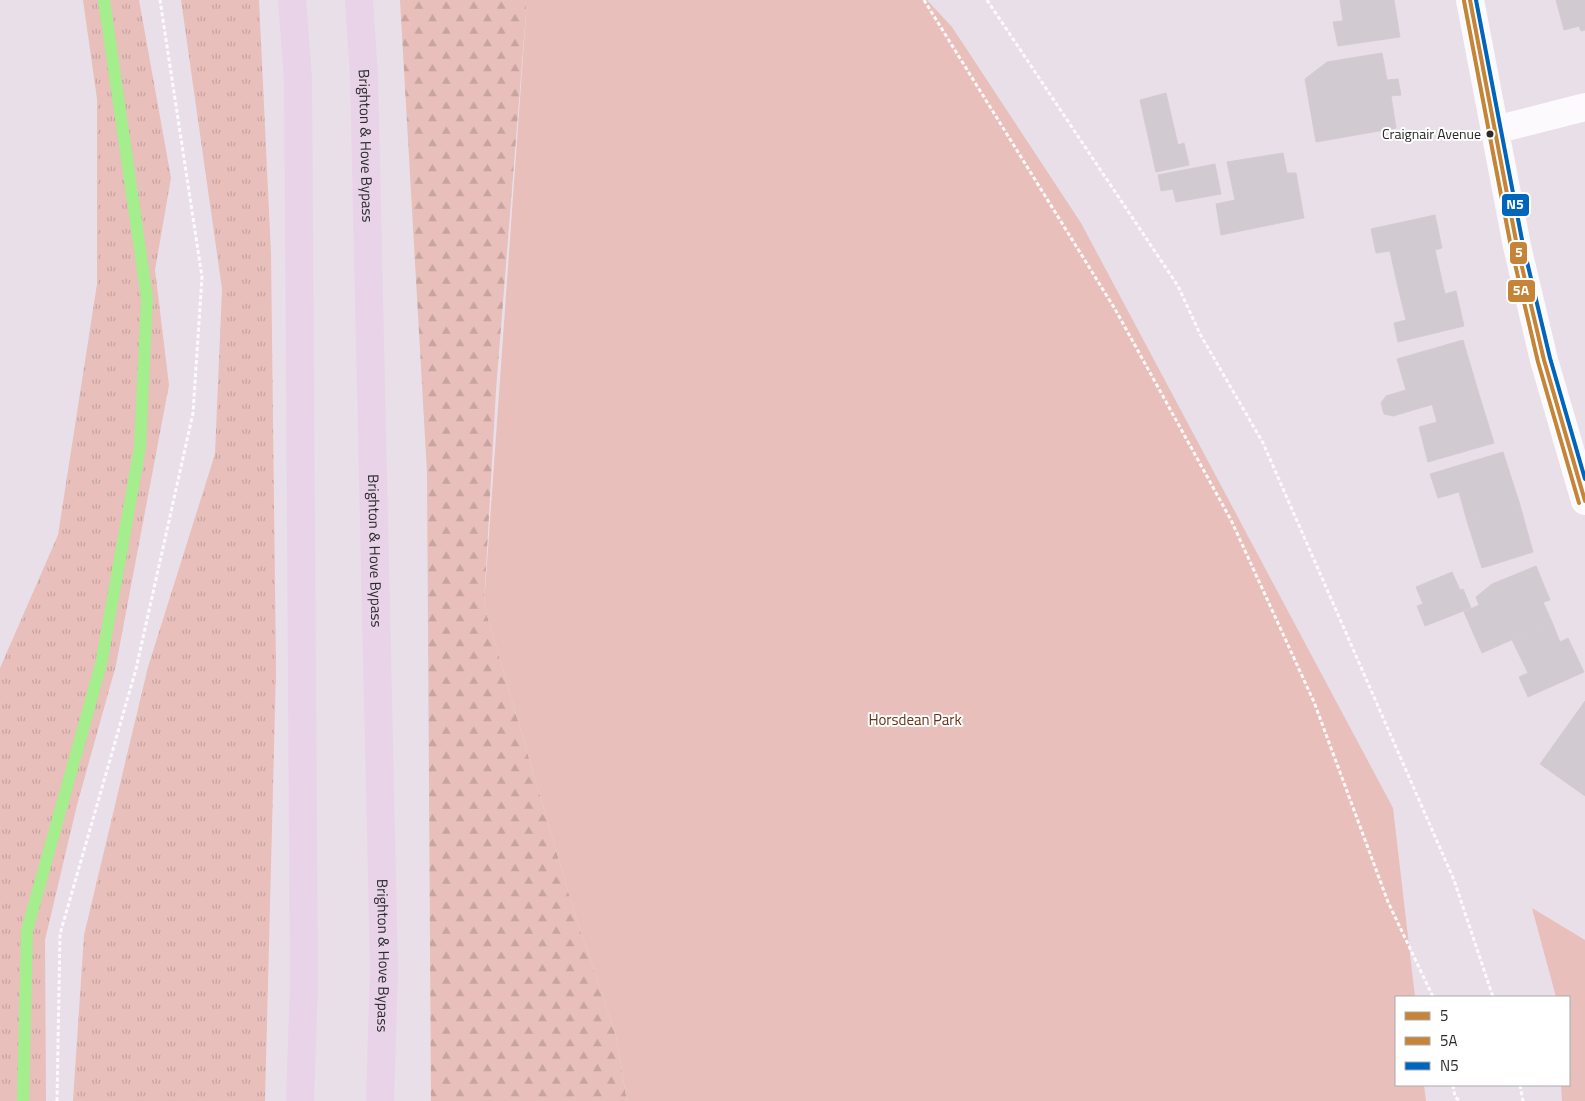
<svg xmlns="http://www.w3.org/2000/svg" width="1585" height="1101" font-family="'Titillium Web',sans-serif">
<defs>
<pattern id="grass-tufts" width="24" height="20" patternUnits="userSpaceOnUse" patternTransform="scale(1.25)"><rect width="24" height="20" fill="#e8bfba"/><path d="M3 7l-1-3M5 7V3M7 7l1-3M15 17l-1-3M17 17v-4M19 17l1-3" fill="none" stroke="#c7a4a0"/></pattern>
<pattern id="forest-firs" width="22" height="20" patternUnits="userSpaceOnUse" patternTransform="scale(1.25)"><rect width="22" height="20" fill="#e8bfba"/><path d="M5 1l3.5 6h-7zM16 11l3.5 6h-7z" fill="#c7a4a0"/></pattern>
</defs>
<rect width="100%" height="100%" fill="#e9dfe8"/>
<path fill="url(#grass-tufts)" d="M83,0H139L171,178L155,270L169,385L116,665L77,805L45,940L46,1101H0V668L58,535L97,284V99Z
M181,0H259L271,254L276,670L265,1101H73L84,935L148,667L215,454L222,289Z"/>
<path fill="url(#forest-firs)" d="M400,0H527L496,390L484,605L573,908L616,1036L627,1101H431L427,472Z"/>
<path fill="#e8bfba" d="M527,0H927L952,27L1081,223L1393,808L1415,997H1396V1085H1424L1426,1101H627L616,1036L573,908L484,605Z
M1532,908L1585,940V1101H1562L1561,1085H1569V997H1556Z"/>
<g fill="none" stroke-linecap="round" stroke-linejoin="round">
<path stroke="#a4ee8e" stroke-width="12" d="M23,1101L27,930L101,664L140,447L147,298L104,0"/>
</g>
<path fill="#d1cad0" stroke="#d4cbd3" d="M1340,0H1394L1400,37L1338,46L1333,22L1343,21Z
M1556,0H1585V30L1581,31L1579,26L1564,30Z
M1382,53L1387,80L1398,79L1401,95L1391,96L1396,128L1316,142L1305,79L1327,62Z
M1166,93L1178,145L1184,143L1189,165L1156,172L1140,100Z
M1283,153L1287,173H1296L1304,218L1221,235L1216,204L1235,200L1227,162Z
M1215,164L1221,194L1176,202L1173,189L1161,191L1158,175Z
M1435,215L1442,248L1435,250L1440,272L1397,283L1390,251L1376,253L1371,229Z
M1440,272L1445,294L1456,291L1464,326L1398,342L1394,323L1406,320L1397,283Z
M1463,340L1478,391L1393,416L1384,414L1381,403L1386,396L1406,390L1397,359Z
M1478,391L1494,443L1428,462L1419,427L1437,422L1432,404Z
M1503,452L1520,505L1467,521L1459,492L1438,498L1430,474Z
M1520,505L1533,552L1482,568L1467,521Z
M1536,566L1550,600L1543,602L1552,622L1482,653L1464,612L1479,605L1476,597L1492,584Z
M1452,572L1460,590L1423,604L1416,587Z
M1463,589L1471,608L1425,626L1417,606Z
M1552,622L1560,642L1568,638L1584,672L1528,697L1519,677L1528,673L1512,640Z
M1585,701V796L1540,764Z"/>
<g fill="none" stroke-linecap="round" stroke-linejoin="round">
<path stroke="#fcfafc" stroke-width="3" stroke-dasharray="4 2.5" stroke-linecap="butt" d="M924,0L1115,309L1231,520L1314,702L1388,902L1433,997
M987,0L1178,286L1200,334L1263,443L1454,880L1493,997
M1453,1085L1455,1097L1460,1101
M1520,1085L1523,1101
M57,1101L60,934L136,669L193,413L202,277L160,0"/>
<path stroke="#fcfafc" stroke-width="28" d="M1470,0L1517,246L1544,360L1585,501
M1495,130L1585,107"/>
<g stroke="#e8d3e9" stroke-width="28">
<path d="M292,0L298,79L304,984L300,1101"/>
<path id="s1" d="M359,0L364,75L384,969L380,1101"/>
</g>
<g stroke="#fff" stroke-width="8">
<path id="bus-1" d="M1470,0L1517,246L1544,360L1585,501"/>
</g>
<g stroke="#fff" stroke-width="8">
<path id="bus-2" d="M1464,1L1511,247L1538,362L1579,503"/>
</g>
<g stroke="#fff" stroke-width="8">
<path id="bus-3" d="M1476,0L1523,245L1550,358L1585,479"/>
</g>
<use href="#bus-1" stroke="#c58438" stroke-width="4"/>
<use href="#bus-2" stroke="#c58438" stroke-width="4"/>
<use href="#bus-3" stroke="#0065bd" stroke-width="4"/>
</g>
<circle fill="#2a2a2a" stroke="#fff" stroke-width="2" cx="1490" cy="134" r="4.5"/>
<g text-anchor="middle" stroke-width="4" stroke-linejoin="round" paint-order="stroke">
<g font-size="14" fill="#2a2a2a" stroke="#fff" text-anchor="end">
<text x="1481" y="139">Craignair Avenue</text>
</g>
<g font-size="15" fill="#2a2a2a" stroke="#fff">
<text dy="5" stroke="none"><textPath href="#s1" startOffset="146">Brighton &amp; Hove Bypass</textPath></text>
<text dy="5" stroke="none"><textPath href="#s1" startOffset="551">Brighton &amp; Hove Bypass</textPath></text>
<text dy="5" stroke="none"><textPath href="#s1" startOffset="956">Brighton &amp; Hove Bypass</textPath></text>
</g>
<g font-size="15" fill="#6c3116" stroke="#fff">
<text x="915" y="725">Horsdean Park</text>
</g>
</g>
<g stroke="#fff" stroke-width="2">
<rect x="1501" y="193" width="29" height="24" rx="5" fill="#0065bd"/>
<rect x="1509" y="241" width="19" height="24" rx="5" fill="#c58438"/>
<rect x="1507" y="279" width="29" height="24" rx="5" fill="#c58438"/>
</g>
<g font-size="14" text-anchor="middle" font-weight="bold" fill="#fff">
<text x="1515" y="209">N5</text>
<text x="1519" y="257">5</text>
<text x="1521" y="295">5A</text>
</g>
<rect x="1395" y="996" width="175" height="90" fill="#ffffff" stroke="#aaaaaa"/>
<rect x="1405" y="1012" width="25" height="8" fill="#c58438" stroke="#aaaaaa"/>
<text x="1440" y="1021" font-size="15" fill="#2a2a2a">5</text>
<rect x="1405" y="1037" width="25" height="8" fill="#c58438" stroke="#aaaaaa"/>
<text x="1440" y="1046" font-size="15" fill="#2a2a2a">5A</text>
<rect x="1405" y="1062" width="25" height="8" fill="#0065bd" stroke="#aaaaaa"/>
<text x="1440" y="1071" font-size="15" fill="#2a2a2a">N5</text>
</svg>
